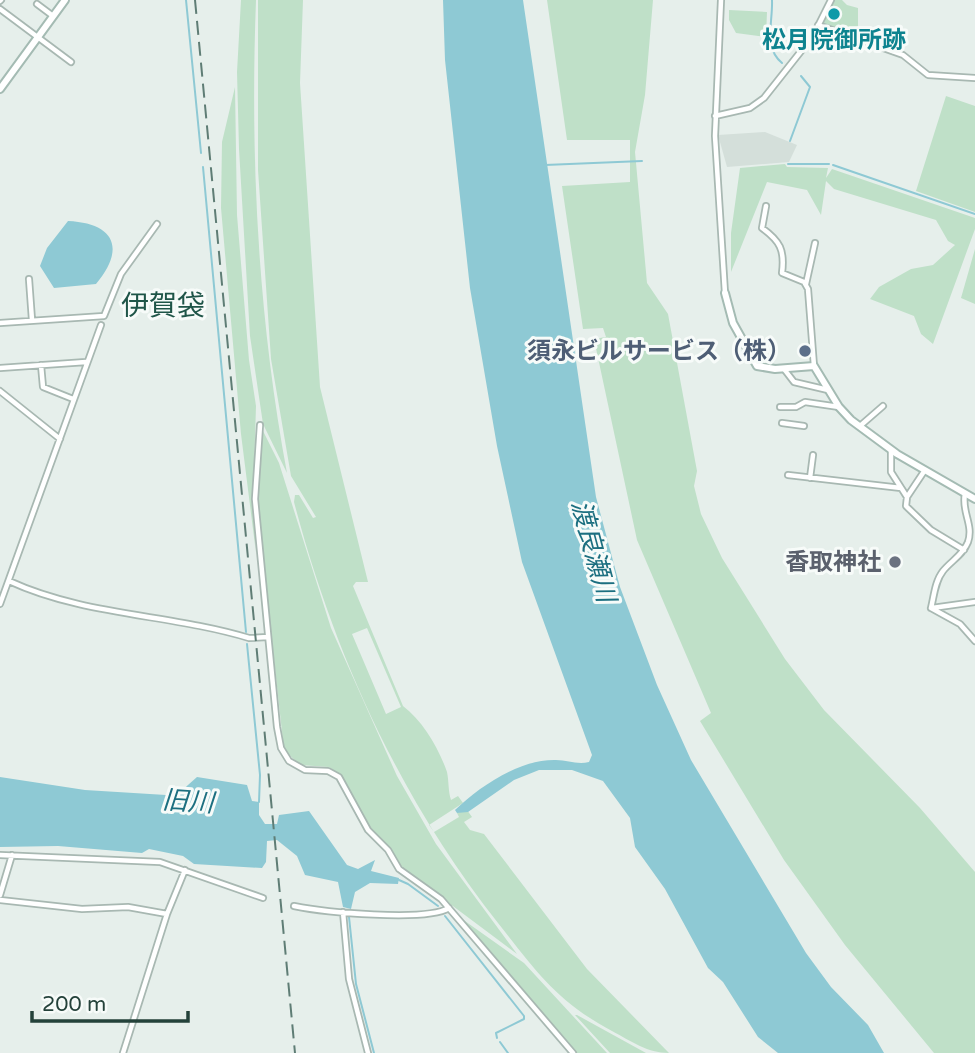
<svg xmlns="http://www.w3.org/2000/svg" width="975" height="1053" font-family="'Varela Round','Noto Sans JP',sans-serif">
<rect width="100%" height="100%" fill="#e6efeb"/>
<path fill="#d4dfda" d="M765,132L797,145L789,162L727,167L718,135Z"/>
<path fill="#bfe0c8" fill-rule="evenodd" d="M241,0H256C250,159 258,317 287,473L263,424L250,336L239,149L237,72Z
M258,0H303L300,83L320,387L368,582H356L353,586L403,706C423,721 439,749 447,772C449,781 448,791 451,800L458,796L463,803L429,825L434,832L459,817L457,813L467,810L472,817L464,822L470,830L484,834L587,969L669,1053C647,1053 631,1041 612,1031C556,1001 536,971 498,923C400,799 334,654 294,502L295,495H299L313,518L316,517L291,476L271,359L258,170ZM367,628L401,707L386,714L352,634Z
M547,0H653L645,95L635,152L647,283L668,314L697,471L694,486L701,514L722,558L785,659L824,710L920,808L975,872V1053H934L845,945L784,860L700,721L711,713L637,540L594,339L606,337L603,328L583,329L562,186L630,182V140H567Z
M833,0H842L847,5L858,8V35L822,23Z
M729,10L767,12L766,37L736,33L729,20Z
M235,87L237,215L249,360L256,406L253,501L256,553L241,434L221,208L222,142Z
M946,96L975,106V212L916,191Z
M785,164L787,167L828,168L826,178L832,169L975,218V229L933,344L921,334L914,316L870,299L879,287L911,269L933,265L955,245L948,241L936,220L834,189L826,181L821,215L807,190L767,182L731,272V233L740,168Z
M975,249V304L961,298Z
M261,427L279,463L331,628L397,776L436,844L517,954L402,868L367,825L342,776L329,767L300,765L284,750L257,504Z
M455,914L524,963L607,1053H574Z
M575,1015H577L646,1053H610Z"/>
<path fill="#8ec9d4" d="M443,0H523L596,497L620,587L657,685L691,760L806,953L831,987L868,1025L884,1053H778L758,1037L723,982L708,968L665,889L635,847L630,818L603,781L572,770H539L514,780L468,812L457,813L455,810C479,787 519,759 556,760C568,760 577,765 589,762L592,755L522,562L497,446L470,288L445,60Z
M68,221C113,223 127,247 96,284L54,288L40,266L47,248Z
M0,777L85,790L166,795L179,793L197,777L247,785L252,801L259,802V815L265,824H277L279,815L309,811L347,865L358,869L375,860L371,871L399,878L398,884L370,883L355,892L351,909L343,907L338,882L305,875L297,856L277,840L267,841L266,862L262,868L194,864L183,856L149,849L142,853L58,846L0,847Z"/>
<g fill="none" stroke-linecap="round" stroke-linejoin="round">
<path stroke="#8ec9d4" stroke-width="2" d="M186,0L201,153
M772,0C773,23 763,47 782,63
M790,141L810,87L801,76
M788,164H829
M545,165L642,161
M833,165L975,214
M203,167L246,632
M247,644L260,775L259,802
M399,880L408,884L438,906
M445,916L524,1016V1019L496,1033L497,1038
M349,917L356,984L374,1053
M500,1042L508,1053"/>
<g stroke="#a8b8b2" stroke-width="8">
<path id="street" d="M721,0L715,136L725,293
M0,1L1,0
M37,4L53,16
M0,9L71,62
M818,25L903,55L928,75L975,78
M715,116L750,108L764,98L813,36L831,0
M766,206L762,228C780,241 785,250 782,273L804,282L808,289L814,366
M29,279L32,320
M806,284L815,243
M0,323L104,316L121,274L157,224
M41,365L43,387L73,399
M0,368L86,362
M784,369L794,382L828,390
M0,391L60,439
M780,407H796L805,402L839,407
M782,423L804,426
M260,425L255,499L277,727L281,748L289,761L305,770L328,771L339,777L368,830L388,850L399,869L441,899L573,1053
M860,426L883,406
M891,450V472L907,497
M925,470L907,497L906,506L931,530L964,550
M788,475L901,488
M810,478L813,455
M9,581C85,616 170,614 249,638L268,637
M0,604L101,325
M931,608C934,596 935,581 943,571C951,561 963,555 968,542C974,525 961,511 965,494
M931,608L960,624L975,641
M932,608L975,602
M0,855L160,862L263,898
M0,895L12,855
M0,900L82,909L128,907L167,914
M294,906C323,912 426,922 449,908
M343,912L349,979L368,1053
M123,1053L167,914L185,870"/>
</g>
<g stroke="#a4bbb3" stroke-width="10">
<path id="secondary" d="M0,89L65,0
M725,293L733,323L757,366L775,369L814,366L839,407L851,420L897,454L975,499"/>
</g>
<use href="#street" stroke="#fff" stroke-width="4.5"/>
<use href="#secondary" stroke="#fff" stroke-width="6"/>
<path stroke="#5f7d75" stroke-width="2" stroke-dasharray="14 7" stroke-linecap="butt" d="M195,0L295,1053"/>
</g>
<circle fill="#0f9aa8" stroke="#f7fbf9" stroke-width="2.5" cx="834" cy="14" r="7"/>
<circle fill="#5c6f8a" stroke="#f7fbf9" stroke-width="2.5" cx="805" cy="351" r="7"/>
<circle fill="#6b7280" stroke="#f7fbf9" stroke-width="2.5" cx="895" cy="562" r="7"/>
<g text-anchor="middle" stroke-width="6" stroke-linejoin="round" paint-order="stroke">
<g font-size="24" font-weight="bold" fill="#0d838f" stroke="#f7fbf9">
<text x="834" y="48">松月院御所跡</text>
</g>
<g font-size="24" font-weight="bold" fill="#4e5e75" stroke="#f7fbf9" text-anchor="end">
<text x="791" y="359">須永ビルサービス（株）</text>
</g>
<g font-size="24" font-weight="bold" fill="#5b616d" stroke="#f7fbf9" text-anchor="end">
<text x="881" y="570">香取神社</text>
</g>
<g font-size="26" font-style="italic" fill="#1c6f80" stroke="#f7fbf9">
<text transform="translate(594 551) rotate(75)" y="9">渡良瀬川</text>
<text transform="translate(188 801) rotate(4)" y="9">旧川</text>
</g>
<g font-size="28" fill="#1f5548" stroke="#f7fbf9">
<text x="163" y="315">伊賀袋</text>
</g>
</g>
<path d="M32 1011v10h156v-10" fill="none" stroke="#24423a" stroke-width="3.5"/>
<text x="42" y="1011" font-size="21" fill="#24423a" stroke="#f7fbf9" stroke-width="5" paint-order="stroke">200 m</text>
</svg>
